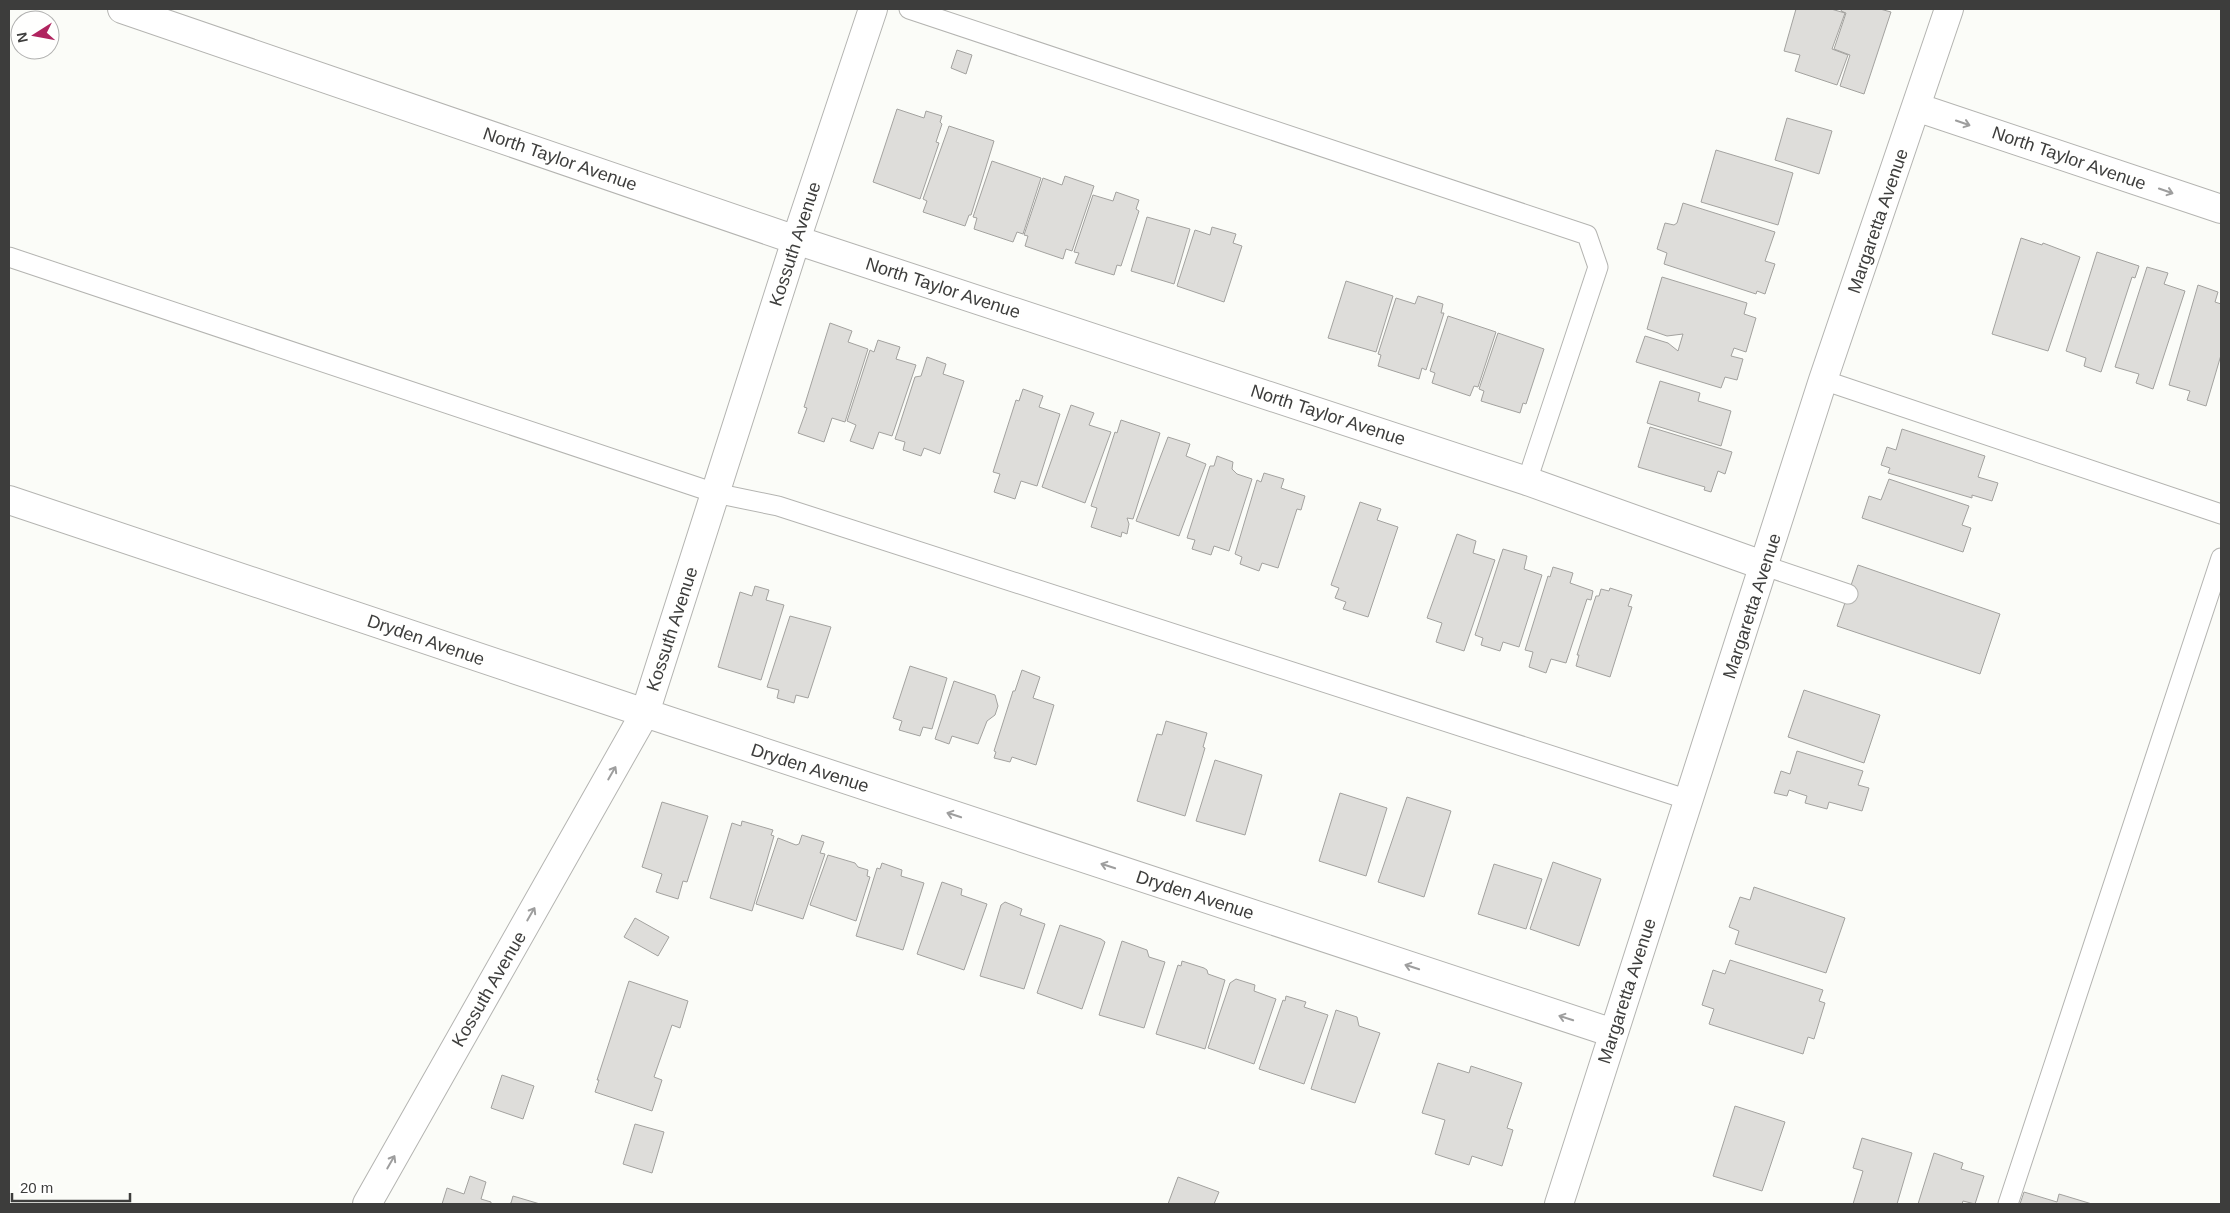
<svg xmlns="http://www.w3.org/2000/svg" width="2230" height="1213" font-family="Helvetica,sans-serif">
<rect width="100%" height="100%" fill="#fbfcf8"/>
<path fill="#deddda" stroke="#a3a29f" d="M1796,9H1831L1845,13L1832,49L1848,55L1837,85L1795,71L1800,55L1784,51Z
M1842,9H1880L1891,12L1864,94L1840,86L1850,55L1834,49L1846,13L1841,11Z
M957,50L972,55L966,74L951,68Z
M897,109L924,118L926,111L942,116L940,122L942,124L936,142L939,143L920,199L873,182Z
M1787,118L1832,131L1819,174L1775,160Z
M949,126L994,141L971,215H969L965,226L923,212L927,201L923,199Z
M1716,150L1793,173L1778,225L1701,202Z
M992,161L1041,178L1023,234L1017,232L1013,242L974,229L977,218L973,217Z
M1065,176L1094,186L1072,251L1066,249L1063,259L1025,246L1028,236L1024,235L1043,178L1062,185Z
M1116,192L1139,200L1136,209L1139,211L1121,266L1117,265L1114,275L1075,263L1079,253L1074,252L1093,195L1113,201Z
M1683,203L1775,232L1765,261L1775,264L1765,294L1757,291L1756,294L1664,264L1667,253L1657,249L1665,223L1674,225L1677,223Z
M1147,217L1190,229L1174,284L1131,271Z
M1212,227L1236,234L1233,243L1242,246L1224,302L1177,286L1195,230L1210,235Z
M2021,238L2042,245L2043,243L2080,257L2048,351L1992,334Z
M2097,252L2139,266L2135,278L2132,277L2101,372L2084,366L2086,358L2066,351Z
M2147,267L2168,273L2164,284L2185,291L2153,389L2136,383L2139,374L2115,367Z
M1662,277L1747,303L1744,314L1756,318L1746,352L1734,348L1731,356L1743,359L1737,380L1725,377L1721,388L1636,362L1645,336L1668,343L1678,351L1683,334L1667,336L1647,329Z
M1346,281L1393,296L1376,352L1328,338Z
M2198,285L2218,292L2215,302L2221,304V355L2206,406L2187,400L2190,391L2169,385Z
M1418,296L1443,304L1441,313H1444L1426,370L1422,368L1419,379L1378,366L1381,355L1378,354L1396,298L1415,304Z
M1448,316L1496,332L1478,387L1474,386L1470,396L1432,383L1435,373L1430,371Z
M830,323L852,331L848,342L868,349L845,422L832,418L824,442L798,433L807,408L804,407Z
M1498,333L1544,349L1526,404L1523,403L1520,413L1481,401L1484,391L1479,389Z
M878,340L900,347L896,359L916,365L892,436L879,432L873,449L850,441L856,425L847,421L870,350L874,352Z
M927,357L946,364L943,374L964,381L940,454L924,448L921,456L903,450L905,442L895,439L915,377L921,376Z
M1660,381L1700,393L1698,401L1731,411L1721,446L1647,423Z
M1023,389L1043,396L1039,407L1060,414L1037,486L1021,481L1015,499L994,492L1000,474L993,472L1016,400L1019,401Z
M1071,405L1094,413L1089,425L1111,432L1085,503L1042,487Z
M1121,420L1160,433L1133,519L1127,518L1129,524L1127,534L1122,532L1121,537L1091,527L1097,508L1091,506L1115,432L1117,433Z
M1650,427L1732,452L1725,474L1718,471L1711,492L1704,490L1705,487L1638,467Z
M1902,429L1985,456L1978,477L1998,483L1992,501L1972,495V498L1888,473L1890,468L1881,465L1887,447L1896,450Z
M1168,437L1190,444L1186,456L1206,464L1179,536L1136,521Z
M1217,456L1233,462L1232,469L1237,474L1252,479L1229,551L1214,546L1211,555L1192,549L1195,540L1187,538L1210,466H1214Z
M1264,473L1284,479L1281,488L1305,496L1301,510L1297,509L1278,568L1262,563L1259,571L1240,564L1242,557L1235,554L1257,480L1261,482Z
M1889,479L1969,506L1962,525L1971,528L1963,552L1862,518L1869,496L1881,500Z
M1360,502L1381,509L1377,520L1398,527L1368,617L1343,609L1346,602L1335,598L1339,588L1331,585Z
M1457,534L1476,541L1473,553L1495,560L1464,651L1436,642L1442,623L1427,618Z
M1503,549L1527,556L1524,569L1542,575L1519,647L1503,642L1500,651L1481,645L1483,638L1475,635Z
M1858,565L2000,614L1980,674L1837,626Z
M1553,567L1573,573L1570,583L1593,591L1591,600L1587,599L1566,663L1551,659L1546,673L1529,667L1533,652L1525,650L1548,576L1550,577Z
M755,586L769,590L766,600L784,605L761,680L718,667L740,592L752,596Z
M1610,588L1632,595L1628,606L1632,607L1610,677L1576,666L1579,655H1577L1596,596H1599L1601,589L1609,591Z
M790,616L831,627L808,698L796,695L794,703L777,698L779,690L767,687Z
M910,666L947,678L932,729L923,727L920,736L899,730L902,721L893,718Z
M1022,670L1040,677L1033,698L1054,705L1036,765L1012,757L1010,762L994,758L996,752L994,751L1013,691H1015Z
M954,681L995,695L998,706L995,715L987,721L978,744L952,736L949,744L935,739Z
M1804,690L1880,715L1864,763L1788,737Z
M1166,721L1207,733L1203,747L1205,748L1185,816L1137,801L1157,734L1162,735Z
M1797,751L1863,771L1858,785L1869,788L1862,811L1829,802L1827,809L1805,803L1807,796L1789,790L1787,796L1774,793L1781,771L1790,774Z
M1215,760L1262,775L1245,835L1196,821Z
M1340,793L1387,808L1366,876L1319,861Z
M1407,797L1451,811L1424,897L1378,882Z
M662,802L708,816L687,882L683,881L678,899L656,892L662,874L642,867Z
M742,821L773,830L771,835L774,836L752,911L710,898L732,823L741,826Z
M802,835L824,842L820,853L825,854L803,919L756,904L778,838L796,845L799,844Z
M828,855L855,863L858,867L868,870L867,876L870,877L856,921L810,905Z
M1553,862L1601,879L1579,946L1530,929Z
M882,863L902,870L901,876L924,883L903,950L856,936L877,868L880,869Z
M1494,864L1542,879L1526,929L1478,914Z
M942,882L962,889L961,895L987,904L964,970L917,954Z
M1754,887L1845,918L1826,973L1735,944L1739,931L1729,927L1740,897L1750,900Z
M1005,902L1022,909L1020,915L1045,924L1024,989L980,976L1001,905Z
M635,918L669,937L658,956L624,937Z
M1060,925L1101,939L1105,942L1082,1009L1037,993Z
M1122,941L1147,950L1149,957L1165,962L1144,1028L1099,1015Z
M1730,960L1823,990L1819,1001L1825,1003L1814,1039L1808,1037L1803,1054L1709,1024L1714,1009L1702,1005L1713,970L1725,974Z
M1182,961L1204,968L1207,970L1208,974L1225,980L1205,1049L1156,1034L1178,965L1181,966Z
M1236,979L1255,985L1254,991L1276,999L1254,1064L1208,1048L1230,983Z
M629,981L688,1001L680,1028L672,1025L654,1077L662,1080L652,1111L595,1092L599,1080H597Z
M1286,996L1306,1002L1304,1007L1328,1015L1304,1084L1259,1069L1283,1000L1285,1001Z
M1336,1010L1357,1017L1359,1026L1380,1033L1355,1103L1311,1089Z
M1438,1063L1469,1073L1471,1066L1522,1083L1507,1128L1513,1130L1502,1166L1472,1156L1469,1165L1435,1154L1445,1120L1422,1113Z
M502,1075L534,1086L523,1119L491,1108Z
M1735,1106L1785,1122L1762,1191L1713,1176Z
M635,1124L664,1132L652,1173L623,1164Z
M1862,1138L1912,1153L1897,1204H1853L1863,1171L1853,1168Z
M1934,1153L1963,1163L1961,1169L1984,1176L1975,1204L1963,1201L1962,1204H1918Z
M470,1176L486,1182L481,1199L491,1202V1204H442L447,1188L464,1194Z
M1178,1177L1219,1192L1214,1204H1168Z
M2024,1192L2057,1202L2059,1194L2092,1204H2020Z
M513,1196L540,1204H508L511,1203Z"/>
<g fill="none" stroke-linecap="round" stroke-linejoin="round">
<g stroke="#b4b4b1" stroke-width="21">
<path id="service" d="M909,9L1587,235L1598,267L1527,481
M9,257L715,493L778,506L1689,800
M1823,380L2221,514
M1765,566L1848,594
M2008,1204L2221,558"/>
</g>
<g stroke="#b4b4b1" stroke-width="30">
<path id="minor" d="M122,9L796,240L1527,481L1765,566
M1916,107L2221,209
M9,500L645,713L1613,1033
M367,1204L645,713L796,240L873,9
M1559,1204L1823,380L1949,9"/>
</g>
<use href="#service" stroke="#fff" stroke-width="19"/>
<use href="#minor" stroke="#fff" stroke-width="28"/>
</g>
<defs><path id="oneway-shaft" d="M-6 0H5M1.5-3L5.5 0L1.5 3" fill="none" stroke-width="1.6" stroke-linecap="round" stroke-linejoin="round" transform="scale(1.25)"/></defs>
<g stroke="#9e9e9e">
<use href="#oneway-shaft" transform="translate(1963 123) rotate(19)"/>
<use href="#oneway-shaft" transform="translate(2166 191) rotate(19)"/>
<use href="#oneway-shaft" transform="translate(612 773) rotate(-60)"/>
<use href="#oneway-shaft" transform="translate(954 815) rotate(-162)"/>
<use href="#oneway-shaft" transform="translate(1108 866) rotate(-162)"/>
<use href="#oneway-shaft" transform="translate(531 914) rotate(-60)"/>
<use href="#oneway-shaft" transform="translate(1412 967) rotate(-162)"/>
<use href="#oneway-shaft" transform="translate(1566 1018) rotate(-162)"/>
<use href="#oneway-shaft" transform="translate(391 1162) rotate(-60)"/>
</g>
<g text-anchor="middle" stroke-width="5" stroke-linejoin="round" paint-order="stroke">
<g font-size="18" fill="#3d3d3c" stroke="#fffffe">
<text transform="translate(2069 158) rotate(19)" y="6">North Taylor Avenue</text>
<text transform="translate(560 159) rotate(19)" y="6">North Taylor Avenue</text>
<text transform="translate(1878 221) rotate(-71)" y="6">Margaretta Avenue</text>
<text transform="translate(795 244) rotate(-72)" y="6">Kossuth Avenue</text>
<text transform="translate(943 288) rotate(18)" y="6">North Taylor Avenue</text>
<text transform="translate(1328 415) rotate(18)" y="6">North Taylor Avenue</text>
<text transform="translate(1752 606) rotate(-72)" y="6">Margaretta Avenue</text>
<text transform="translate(672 629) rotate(-72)" y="6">Kossuth Avenue</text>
<text transform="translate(426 640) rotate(19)" y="6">Dryden Avenue</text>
<text transform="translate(810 768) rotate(18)" y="6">Dryden Avenue</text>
<text transform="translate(1195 895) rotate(18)" y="6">Dryden Avenue</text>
<text transform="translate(489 989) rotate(-60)" y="6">Kossuth Avenue</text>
<text transform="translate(1627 991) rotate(-72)" y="6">Margaretta Avenue</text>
</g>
</g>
<rect width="2230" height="1213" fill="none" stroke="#3d3d3c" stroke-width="20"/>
<g transform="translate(35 35) rotate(259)"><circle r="24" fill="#fffffe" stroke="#b1b1b0"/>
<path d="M0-4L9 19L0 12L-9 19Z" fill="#b0245f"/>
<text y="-8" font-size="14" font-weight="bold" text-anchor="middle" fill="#3d3d3c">N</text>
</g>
<path d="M12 1193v8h118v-8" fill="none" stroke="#3d3d3c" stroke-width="2.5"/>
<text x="20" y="1193" font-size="15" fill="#3d3d3c" stroke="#fffffe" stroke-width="4" paint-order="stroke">20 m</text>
</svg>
